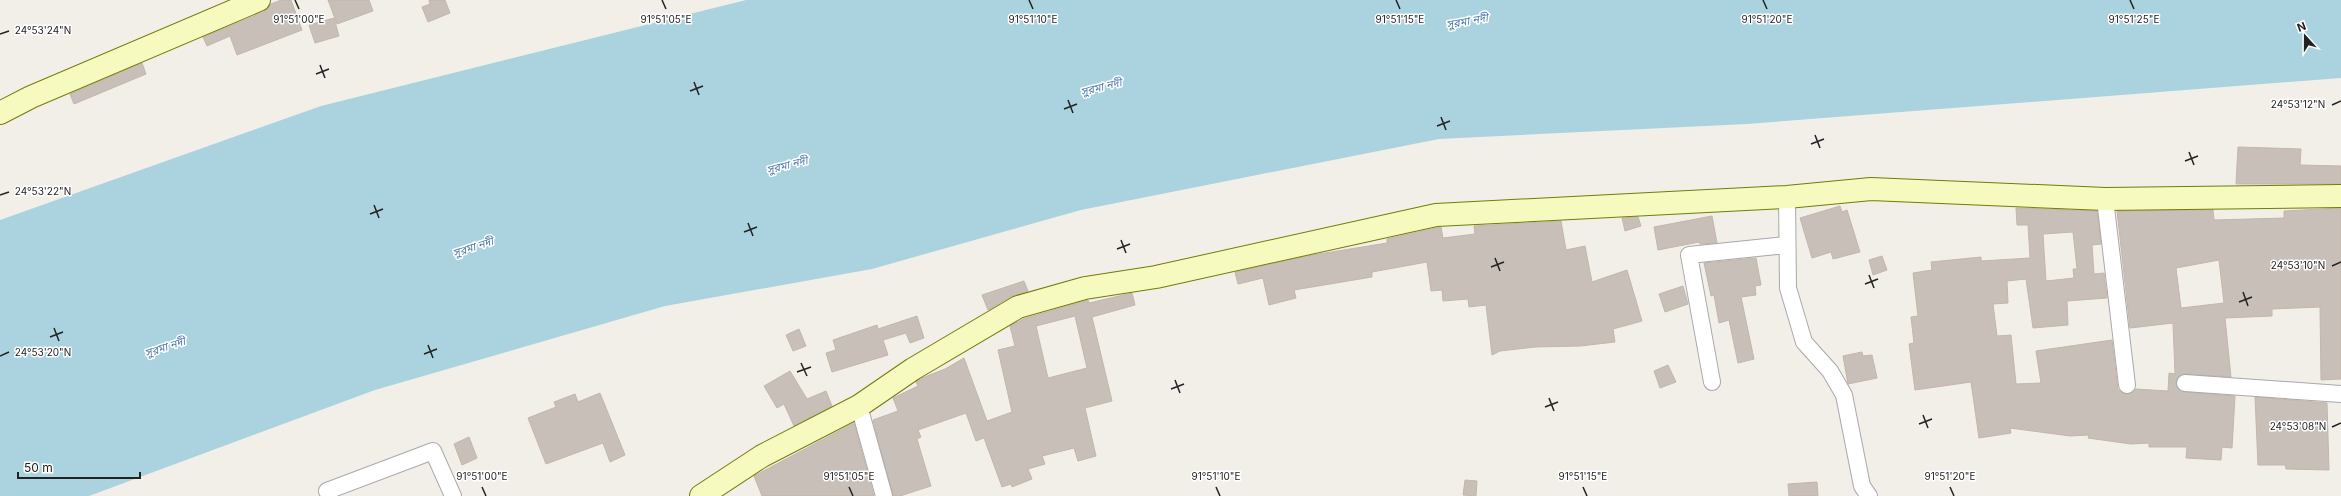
<svg xmlns="http://www.w3.org/2000/svg" width="2341" height="496" font-family="Inter,'Noto Sans Bengali',sans-serif">
<rect width="100%" height="100%" fill="#f2efe9"/>
<path fill="#aad3df" d="M746,0H2341V78L1747,124L1439,139L1081,210L872,269L665,306L375,390L89,496H0V220L321,106Z"/>
<path fill="#c7bfb8" stroke="#c4b6ab" fill-rule="evenodd" d="M281,0H291L302,30L237,55L230,36L207,46L203,37L264,12L271,4Z
M328,0H369L373,11L337,24Z
M429,0H445L450,13L428,22L422,7L430,4Z
M334,18L339,36L315,43L309,25Z
M142,63L146,74L74,104L70,94Z
M2238,147L2301,149L2300,165L2341,166V184H2236Z
M1840,206L1842,212L1847,210L1860,252L1833,259L1831,252L1812,258L1800,218Z
M2016,208L2097,211L2101,244L2092,245L2094,274L2104,273L2107,298L2067,301L2068,325L2033,328L2026,279L2007,281L2008,303L1993,304L1997,336L2011,335L2016,384L2041,383L2036,351L2112,340L2118,390L2128,394L2136,389L2168,391L2169,373L2175,374L2173,323L2130,328L2117,211L2213,210L2214,220L2284,218V211L2341,208V379L2321,380L2320,307L2272,309V316L2225,318L2231,377L2185,374L2181,375L2176,382L2177,387L2184,392L2235,396L2232,448L2222,447L2221,460L2186,458L2187,447H2149V443L2131,444L2088,438L2089,435L2070,436L2010,428L2011,433L1979,438L1971,382L1915,390L1909,344L1914,343L1911,317L1918,316L1913,273L1932,270L1931,262L1981,257V261L2030,258L2028,225H2017ZM2073,232L2077,269H2073L2074,278L2046,281L2043,234ZM2219,260L2224,303L2181,308L2176,268Z
M1712,216L1717,243L1700,244L1699,242L1658,250L1654,227Z
M1638,217L1641,226L1625,231L1622,218Z
M1561,221L1566,250L1585,246L1592,282L1627,270L1642,321L1613,329L1615,342L1580,346L1535,347L1500,351L1492,355L1486,305L1469,307L1468,299L1443,301L1442,290L1431,291L1427,262L1372,272V277L1294,290L1296,298L1269,305L1263,278L1238,284L1235,272L1307,256L1387,243V239L1436,228L1441,227L1443,238L1475,234L1474,226Z
M1882,256L1887,270L1873,275L1869,260Z
M1756,258L1761,285L1755,286L1756,295L1741,297L1754,359L1738,363L1729,320L1719,323L1714,295L1711,296L1704,263Z
M1024,281L1028,291L1012,296L988,310L982,295Z
M1683,286L1688,304L1665,312L1659,294Z
M1132,293L1135,305L1092,317L1112,401L1085,408L1096,456L1078,461L1074,448L1042,456L1045,464L1028,469L1032,479L1012,487L1011,484L1002,487L984,438L976,441L966,413L918,430L921,437L917,439L931,486L900,496H893L873,420L898,411L893,398L918,386L916,382L922,378L945,369L964,358L987,421L1012,412L998,350L1015,346L1010,326L1023,319L1088,300L1089,303ZM1075,316L1087,368L1048,378L1036,326Z
M917,316L924,338L910,343L906,333L883,340L888,355L832,372L826,353L836,350L833,340L877,325L878,329Z
M799,329L806,346L793,351L786,335Z
M1862,352L1863,356L1872,355L1877,378L1848,384L1843,356Z
M1668,365L1676,382L1660,388L1654,371Z
M790,371L807,399L826,391L832,406L794,426L784,404L777,408L764,386Z
M600,393L625,455L610,462L603,443L546,464L528,418L556,407L554,402L575,394L578,402Z
M2255,397L2327,403L2329,470L2286,469L2285,465H2258Z
M854,423L874,496H762L754,476Z
M469,437L477,458L462,465L454,444Z
M1465,480L1477,481L1476,496L1463,495Z
M1817,482L1818,496H1789L1788,484Z"/>
<g fill="none" stroke-linecap="round" stroke-linejoin="round">
<g stroke="#a9a9a9" stroke-width="18">
<path id="street" d="M1787,197L1788,288L1804,342L1830,371L1844,395L1862,486L1869,496
M2105,199L2127,385
M1712,382L1689,255L1786,245
M2185,383L2341,394
M859,406L884,496
M327,491L433,451L453,496"/>
</g>
<g stroke="#707d05" stroke-width="24">
<path id="secondary" d="M0,113L31,97L259,0
M701,496L762,456L859,406L913,369L1018,307L1085,288L1156,277L1436,215L1787,197L1871,189L2105,199L2341,196"/>
</g>
<use href="#street" stroke="#fff" stroke-width="16"/>
<use href="#secondary" stroke="#f7fabf" stroke-width="22"/>
</g>
<path fill="none" stroke="#222" stroke-width="1.5" d="M295,0L299,9M662,0L666,9M1029,0L1033,9M1396,0L1400,9M1763,0L1767,9M2130,0L2134,9M0,34L9,31M320,65L325,78M316,74L329,69M694,82L699,95M690,91L703,86M1068,100L1073,113M2332,105L2341,101M1064,109L1077,104M1441,117L1446,130M1437,126L1450,121M1815,135L1820,148M1811,144L1824,139M2189,152L2194,165M2185,161L2198,156M0,195L9,192M374,205L379,218M370,214L383,209M748,223L753,236M744,232L757,227M1121,240L1126,253M1117,249L1130,244M1495,258L1500,271M2332,266L2341,262M1491,267L1504,262M1869,275L1874,288M1865,284L1878,279M2243,292L2248,306M2239,302L2252,297M54,328L59,341M50,337L63,332M428,345L433,358M424,354L437,349M0,356L9,352M801,363L807,376M797,372L811,367M1175,380L1180,393M1171,389L1184,384M1549,398L1554,411M1545,407L1558,402M1923,415L1928,428M1919,424L1932,419M2332,427L2341,423M482,487L486,496M849,487L853,496M1216,487L1220,496M1583,487L1587,496M1950,487L1954,496"/>
<g text-anchor="middle" stroke-width="3" stroke-linejoin="round" paint-order="stroke">
<g font-size="11" font-style="italic" fill="#4a7aab" stroke="#fff">
<text transform="translate(1467 21) rotate(-10)" y="4">সুরমা নদী</text>
<text transform="translate(1101 87) rotate(-14)" y="4">সুরমা নদী</text>
<text transform="translate(787 165) rotate(-14)" y="4">সুরমা নদী</text>
<text transform="translate(473 247) rotate(-18)" y="4">সুরমা নদী</text>
<text transform="translate(165 347) rotate(-18)" y="4">সুরমা নদী</text>
</g>
</g>
<g font-size="10" text-anchor="middle" fill="#222" stroke="#fff" stroke-width="3" stroke-linejoin="round" paint-order="stroke">
<text x="299" y="23">91°51'00"E</text>
<text x="666" y="23">91°51'05"E</text>
<text x="1033" y="23">91°51'10"E</text>
<text x="1400" y="23">91°51'15"E</text>
<text x="1767" y="23">91°51'20"E</text>
<text x="2134" y="23">91°51'25"E</text>
<text x="43" y="34">24°53'24"N</text>
<text x="2298" y="108">24°53'12"N</text>
<text x="43" y="195">24°53'22"N</text>
<text x="2298" y="269">24°53'10"N</text>
<text x="43" y="356">24°53'20"N</text>
<text x="2298" y="430">24°53'08"N</text>
<text x="482" y="480">91°51'00"E</text>
<text x="849" y="480">91°51'05"E</text>
<text x="1216" y="480">91°51'10"E</text>
<text x="1583" y="480">91°51'15"E</text>
<text x="1950" y="480">91°51'20"E</text>
</g>
<g transform="translate(2305 36) rotate(339)" stroke="#ffffff" stroke-width="3" paint-order="stroke">
<path d="M0-3L7 15L0 10L-7 15Z" fill="#222222"/>
<text y="-6" font-size="11" font-weight="bold" text-anchor="middle" fill="#222222">N</text>
</g>
<path d="M18 472v6h122v-6" fill="none" stroke="#222222" stroke-width="2"/>
<text x="24" y="472" font-size="12" fill="#222222" stroke="#ffffff" stroke-width="3" paint-order="stroke">50 m</text>
</svg>
